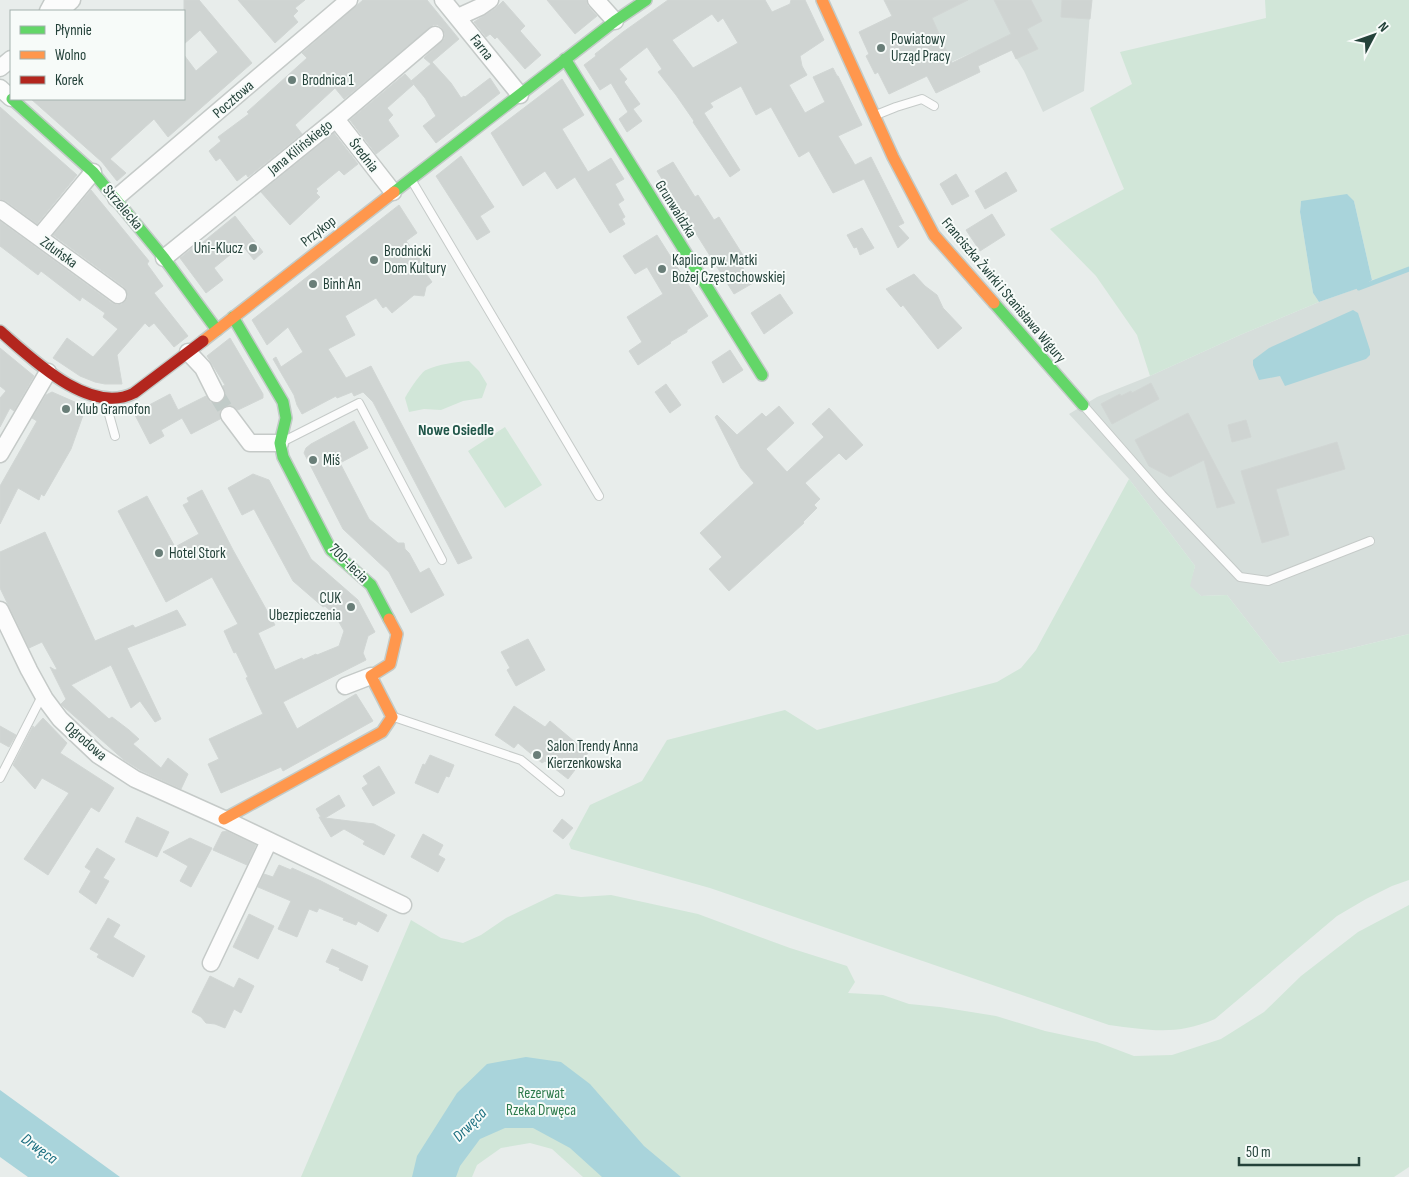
<svg xmlns="http://www.w3.org/2000/svg" width="1409" height="1177" font-family="'Sofia Sans Condensed',sans-serif">
<rect width="100%" height="100%" fill="#e8edeb"/>
<path fill="#d6dedb" d="M908,0H1091L1084,91L1043,112L1024,71L1011,50L985,63L978,50L940,67Z
M1409,270V634L1336,652L1280,663L1227,595L1201,596L1189,586L1195,566L1129,479L1069,414L1097,397L1150,376L1240,335L1319,302L1358,288L1372,280Z"/>
<path fill="#d1e6d8" d="M1265,0H1409V270L1372,280L1354,201H1301L1300,212L1313,293L1319,302L1240,335L1150,376L1137,335L1096,276L1050,229L1124,189L1090,108L1132,84L1120,52L1266,18Z
M469,361L479,371L487,384L482,398L463,401L441,410L424,409L409,412L405,398C408,392 421,372 426,370C439,364 455,362 469,361Z
M505,427L542,485L505,508L468,451Z
M1129,479L1195,566L1190,586L1201,596L1227,595L1280,663L1336,652L1409,634V880L1392,886L1366,899L1337,916L1215,1019C1176,1036 1149,1030 1109,1025L710,888L571,849L569,844L590,805L642,781L667,740L785,710L817,730L997,682L1021,668L1036,650Z
M556,894L581,897L611,895L698,914L790,948L847,966L855,982L848,993L883,995L909,1004L940,1007L996,1016L1045,1031L1097,1042L1134,1056L1172,1055L1221,1039L1264,1012L1301,976L1358,932L1409,905V1167L1394,1177H583L552,1149L530,1143L501,1148L477,1165L472,1177H301L411,920L441,938L463,943L481,935L506,918Z"/>
<path fill="#a9d4db" d="M1347,194L1354,201L1372,280L1359,288L1319,302L1313,293L1300,212L1301,201Z
M1353,310L1358,313L1370,350V355L1366,359L1285,386L1280,376L1259,380L1253,365V360L1269,348Z
M526,1057L561,1062L590,1084L644,1146L681,1177H602L570,1148L533,1128H505L480,1139L460,1166L456,1177H412L417,1156L457,1093L487,1064Z
M0,1090L120,1177H28L0,1157Z"/>
<g fill="none" stroke-linecap="round" stroke-linejoin="round">
<path stroke="#a9d4db" stroke-width="5" d="M1359,288L1409,269"/>
</g>
<path fill="#cfd4d2" stroke="#d1d6d4" fill-rule="evenodd" d="M184,0H199L252,63L168,137L154,119L110,159L126,173L117,181L102,162L31,99H184V55L196,71L218,52L200,30L184,44Z
M238,0H305L295,8L298,11L293,16L298,22L275,43Z
M363,0H427L459,39L432,62L451,83L461,98L464,96L465,97L490,78L500,93L436,143L423,126L436,116L425,98L411,81L431,64L424,58L444,39L445,34L442,28L438,25H433L344,99L335,88L295,125L302,134L248,177L246,174L237,181L220,158L216,161L209,151L221,141L218,137L249,114L247,112L307,58L302,53Z
M547,0H586L588,6L597,16L575,34Z
M668,0H765L772,12L790,4L791,0H805L824,40L800,56L802,66L807,75L789,85L805,113L825,102L813,77L833,68L837,76H838L862,125L838,136L855,165L871,157L904,223L898,226L909,238L898,248L864,179L833,193L809,151L799,157L771,107L756,115L741,86L710,103L713,107L704,113L740,170L730,177L693,122L694,121L676,95L658,72L662,69L647,47L619,69L627,79L624,82L640,104L633,109L642,121L627,132L619,119L628,112L611,83L600,90L584,65L596,56L595,54L623,32ZM712,14L718,22L723,18L738,43L693,68L672,40Z
M884,0H968L932,18L952,63L1011,34L994,0H1031L1042,21L1027,29L1038,49L1016,59L1012,50L978,66L980,72L936,93L927,76L889,94L878,72L875,74L866,56L869,54L859,32L892,16Z
M1062,0H1092L1090,19L1061,17Z
M503,1L525,26L520,31L541,55L525,69L497,37L495,39L490,34L486,37L474,22L496,8Z
M405,74L414,84L387,108L393,115L388,120L399,136L376,154L350,120Z
M562,79L584,115L562,129L588,172L611,158L624,179L615,184L624,200L618,204L625,217L622,219L625,224L610,233L575,177L557,189L545,171L523,186L491,133Z
M0,107L77,175L37,224L6,201L0,199Z
M334,133L358,164L344,175L339,170L316,189L318,191L316,193L320,197L290,225L261,192Z
M461,156L494,207L480,216L490,232L477,240L436,176Z
M673,162L695,197L698,195L714,220L719,217L746,260L740,263L753,283L734,294L685,216L682,218L659,181L662,179L657,171Z
M1006,172L1017,191L985,209L975,191Z
M956,174L969,196L952,205L940,184Z
M91,190L149,261L147,264L163,286L154,293L188,336L174,347L154,323L149,327L145,323L117,355L122,384H105L95,382L80,376L53,358L67,338L93,357L118,329L103,317L105,313L82,297L80,301L41,271L38,275L0,246V221L112,303L117,305L122,304L126,300L128,296L124,287L53,235Z
M399,205L417,233L406,241L420,259L419,264L432,282L426,287L424,296L414,295L392,313L386,306L383,308L376,298L345,316L355,335L328,349L346,378L371,366L472,558L458,564L373,402L363,392L354,396L352,392L337,398L336,396L302,414L297,405L294,395L273,359L276,357L281,367L303,352L288,327L267,345L252,320Z
M992,214L1005,235L980,251L966,230Z
M235,216L263,252L254,260L242,245L214,268L223,280L206,293L180,258L196,245L197,247Z
M862,228L874,248L860,255L857,247L854,248L847,235Z
M657,235L708,316L687,330V332L670,342L671,343L638,365L629,351L642,342L627,317L663,294L647,267L635,274L623,256Z
M914,274L925,286L937,295L943,308L962,328L938,349L903,305L901,307L886,289Z
M780,294L793,313L764,334L751,313Z
M230,338L263,394V398L238,410L232,406L223,407L220,412V419L191,434L182,418L161,430L164,436L150,444L134,413L170,394L178,410L206,396L210,402L215,404L220,403L224,400L226,394L223,386L225,385L207,356Z
M0,348L34,376L14,411L10,408L0,427V398L6,391L0,386Z
M730,350L743,370L723,383L712,362Z
M1151,383L1159,399L1112,424L1101,404L1120,394L1121,396L1131,391L1132,393Z
M666,384L681,405L670,413L655,392Z
M52,392L86,407L71,449L44,496L41,494L39,500L18,488L0,524V486L37,421L32,418L46,395Z
M779,406L794,423L766,449L787,472L824,437L812,424L829,408L863,445L846,460L839,453L805,483L820,499L814,505L817,508L803,522L804,523L729,591L709,569L722,557L700,533L754,483L741,468L715,417L717,415L737,435L762,413L766,417Z
M1188,413L1223,480L1235,503L1217,508L1204,460L1170,477L1149,466L1135,440Z
M1246,420L1251,437L1232,442L1228,425Z
M354,421L368,448L340,463L369,519L398,543H404L405,549L409,553L420,573L429,568L444,595L411,613L389,572L343,529L304,453L306,448L311,444Z
M1337,442L1345,469L1276,489L1289,535L1262,543L1241,471Z
M253,474L269,480L311,559L358,600L375,632L368,636L363,653L366,660L283,702L297,729L356,694L373,721L283,771L281,767L221,793L208,764L219,759L209,739L263,714L246,678L248,677L236,652L234,653L224,631L238,624L212,577L166,602L118,511L147,496L175,547L199,534L183,505L189,502L187,498L202,490L233,550L275,625L258,633L275,670L302,658L303,660L316,654L317,655L339,646L344,631L335,615L325,606L323,607L293,581L254,509L242,515L228,488Z
M45,532L95,641L133,625L135,628L177,610L186,625L127,648L161,719L155,722L140,701L131,708L111,665L71,685L109,719L112,717L129,730L139,739L133,744L161,768L168,758L188,774L181,789L140,770L124,760L64,707L61,704L66,699L50,667L55,670L57,669L42,642L29,648L0,588V552Z
M528,639L545,670L516,686L507,670L510,668L501,652Z
M514,706L545,727L550,721L588,753L568,779L545,761L542,763L518,743L514,748L495,735Z
M43,718L67,743L60,753L114,788L99,812L91,807L48,875L24,859L69,793L42,778L35,789L13,765L33,726L34,728Z
M0,726L16,735L9,747L0,742Z
M430,755L454,765L449,777L446,776L438,793L415,783L423,764L425,765Z
M379,766L395,793L373,806L362,788L368,784L363,776Z
M339,795L345,806L325,818L374,824L395,835L384,855L363,844L365,841L344,829L331,837L319,817H321L316,809Z
M137,817L169,832L157,857L125,842Z
M562,819L573,828L563,839L553,831Z
M227,831L256,845L247,865L213,850L222,832Z
M423,834L443,845L438,855L445,859L438,872L411,857Z
M190,838L212,848L191,887L180,881L188,866L163,852Z
M97,848L115,859L103,878L109,881L96,904L79,892L91,871L85,867Z
M279,865L291,870L292,868L321,881L387,915L378,932L358,921L356,925L343,920L344,918L319,908L317,912L309,909L297,937L278,929L291,901L258,887L264,874L273,877Z
M249,914L274,926L258,959L233,947Z
M108,918L120,925L113,937L145,956L133,977L97,957L99,954L90,949Z
M332,949L368,966L362,981L339,970L340,968L326,962Z
M210,976L234,988L239,978L254,986L241,1013L234,1009L225,1028L215,1024L206,1023L201,1017L192,1012Z"/>
<g fill="none" stroke-linecap="round" stroke-linejoin="round">
<path stroke="#c1cbc8" stroke-width="16" stroke-dasharray="16 8" stroke-linecap="butt" d="M216,394L229,415"/>
<g stroke="#c5cac8" stroke-width="10">
<path id="lane" d="M876,115L896,107L922,99L934,106
M412,181L599,496
M105,400L115,436
M1084,406L1162,495L1240,577L1268,581L1370,541
M284,441L359,403L442,560
M394,717L521,760L560,792
M0,778L42,696"/>
</g>
<g stroke="#c5cac8" stroke-width="19">
<path id="street" d="M443,0L520,95
M596,0L615,21
M48,11L54,0
M60,11L72,0
M458,17L480,7L490,0
M0,68L11,59
M0,88L11,98
M336,119L393,192
M116,198L349,0
M0,209L118,295
M39,237L93,172
M164,258L336,119L435,35
M188,352L203,368L216,394
M229,415L250,443H280
M0,454L48,372
M0,610L29,670L45,699L60,719L98,755L135,779L224,819L403,905
M345,686L371,676
M211,963L269,841"/>
</g>
<g stroke="#c3cbc8" stroke-width="14">
<path id="fast" d="M565,59L762,375
M12,99L93,172L164,258L217,330
M394,192L615,21L646,0
M994,303L1083,405
M233,317L283,402L286,418L280,443L283,457L331,550L371,585L389,619"/>
</g>
<g stroke="#c3cbc8" stroke-width="14">
<path id="slow" d="M822,0L893,157L934,235L994,303
M203,341L394,192
M224,819L382,732L392,717L371,676L390,664L397,634L389,619"/>
</g>
<g stroke="#c3cbc8" stroke-width="14">
<path id="jam" d="M0,331C31,358 90,416 134,393L203,341"/>
</g>
<use href="#lane" stroke="#fcfcfc" stroke-width="8"/>
<use href="#street" stroke="#fcfcfc" stroke-width="16"/>
<use href="#fast" stroke="#63d668" stroke-width="11"/>
<use href="#slow" stroke="#ff974d" stroke-width="11"/>
<use href="#jam" stroke="#b3261e" stroke-width="11"/>
</g>
<g fill="#697e78" stroke="#f7fbf9" stroke-width="2">
<circle cx="881" cy="48" r="5"/>
<circle cx="292" cy="80" r="5"/>
<circle cx="253" cy="248" r="5"/>
<circle cx="374" cy="260" r="5"/>
<circle cx="662" cy="269" r="5"/>
<circle cx="313" cy="284" r="5"/>
<circle cx="66" cy="409" r="5"/>
<circle cx="313" cy="460" r="5"/>
<circle cx="159" cy="553" r="5"/>
<circle cx="351" cy="607" r="5"/>
<circle cx="537" cy="755" r="5"/>
</g>
<g text-anchor="middle" stroke-width="4" stroke-linejoin="round" paint-order="stroke">
<g font-size="15" fill="#24423a" stroke="#f7fbf9" text-anchor="start">
<text x="891" y="44">Powiatowy<tspan x="891" dy="17">Urząd Pracy</tspan></text>
<text x="302" y="85">Brodnica 1</text>
<text x="243" y="253" text-anchor="end">Uni-Klucz</text>
<text x="384" y="256">Brodnicki<tspan x="384" dy="17">Dom Kultury</tspan></text>
<text x="672" y="265">Kaplica pw. Matki<tspan x="672" dy="17">Bożej Częstochowskiej</tspan></text>
<text x="323" y="289">Binh An</text>
<text x="76" y="414">Klub Gramofon</text>
<text x="323" y="465">Miś</text>
<text x="169" y="558">Hotel Stork</text>
<text x="341" y="603" text-anchor="end">CUK<tspan x="341" dy="17">Ubezpieczenia</tspan></text>
<text x="547" y="751">Salon Trendy Anna<tspan x="547" dy="17">Kierzenkowska</tspan></text>
</g>
<g font-size="15" fill="#24423a" stroke="#f7fbf9">
<text transform="translate(482 47) rotate(52)" y="5">Farna</text>
<text transform="translate(233 99) rotate(-41)" y="5">Pocztowa</text>
<text transform="translate(300 147) rotate(-39)" y="5">Jana Kilińskiego</text>
<text transform="translate(364 155) rotate(52)" y="5">Średnia</text>
<text transform="translate(123 207) rotate(50)" y="5">Strzelecka</text>
<text transform="translate(676 209) rotate(58)" y="5">Grunwaldzka</text>
<text transform="translate(318 231) rotate(-38)" y="5">Przykop</text>
<text transform="translate(59 252) rotate(36)" y="5">Zduńska</text>
<text transform="translate(1004 290) rotate(50)" y="5">Franciszka Żwirki i Stanisława Wigury</text>
<text transform="translate(349 563) rotate(45)" y="5">700-lecia</text>
<text transform="translate(86 741) rotate(41)" y="5">Ogrodowa</text>
</g>
<g font-size="15" fill="#2d7a4b" stroke="#f7fbf9">
<text x="541" y="1098">Rezerwat<tspan x="541" dy="17">Rzeka Drwęca</tspan></text>
</g>
<g font-size="16" font-weight="bold" fill="#1f5548" stroke="#f7fbf9">
<text x="456" y="435">Nowe Osiedle</text>
</g>
<g font-size="16" font-style="italic" fill="#1c6f80" stroke="#f7fbf9">
<text transform="translate(469 1124) rotate(-45)" y="6">Drwęca</text>
<text transform="translate(40 1148) rotate(36)" y="6">Drwęca</text>
</g>
</g>
<rect x="10" y="10" width="175" height="90" fill="#f7fbf9" stroke="#a3b1ad"/>
<rect x="20" y="26" width="25" height="8" fill="#63d668" stroke="#a3b1ad"/>
<text x="55" y="35" font-size="15" fill="#24423a">Płynnie</text>
<rect x="20" y="51" width="25" height="8" fill="#ff974d" stroke="#a3b1ad"/>
<text x="55" y="60" font-size="15" fill="#24423a">Wolno</text>
<rect x="20" y="76" width="25" height="8" fill="#b3261e" stroke="#a3b1ad"/>
<text x="55" y="85" font-size="15" fill="#24423a">Korek</text>
<g transform="translate(1374 35) rotate(49)" stroke="#f7fbf9" stroke-width="4" paint-order="stroke">
<path d="M0-4L9 19L0 12L-9 19Z" fill="#24423a"/>
<text y="-8" font-size="14" font-weight="bold" text-anchor="middle" fill="#24423a">N</text>
</g>
<path d="M1239 1157v8h120v-8" fill="none" stroke="#24423a" stroke-width="2.5"/>
<text x="1246" y="1157" font-size="15" fill="#24423a" stroke="#f7fbf9" stroke-width="4" paint-order="stroke">50 m</text>
</svg>
